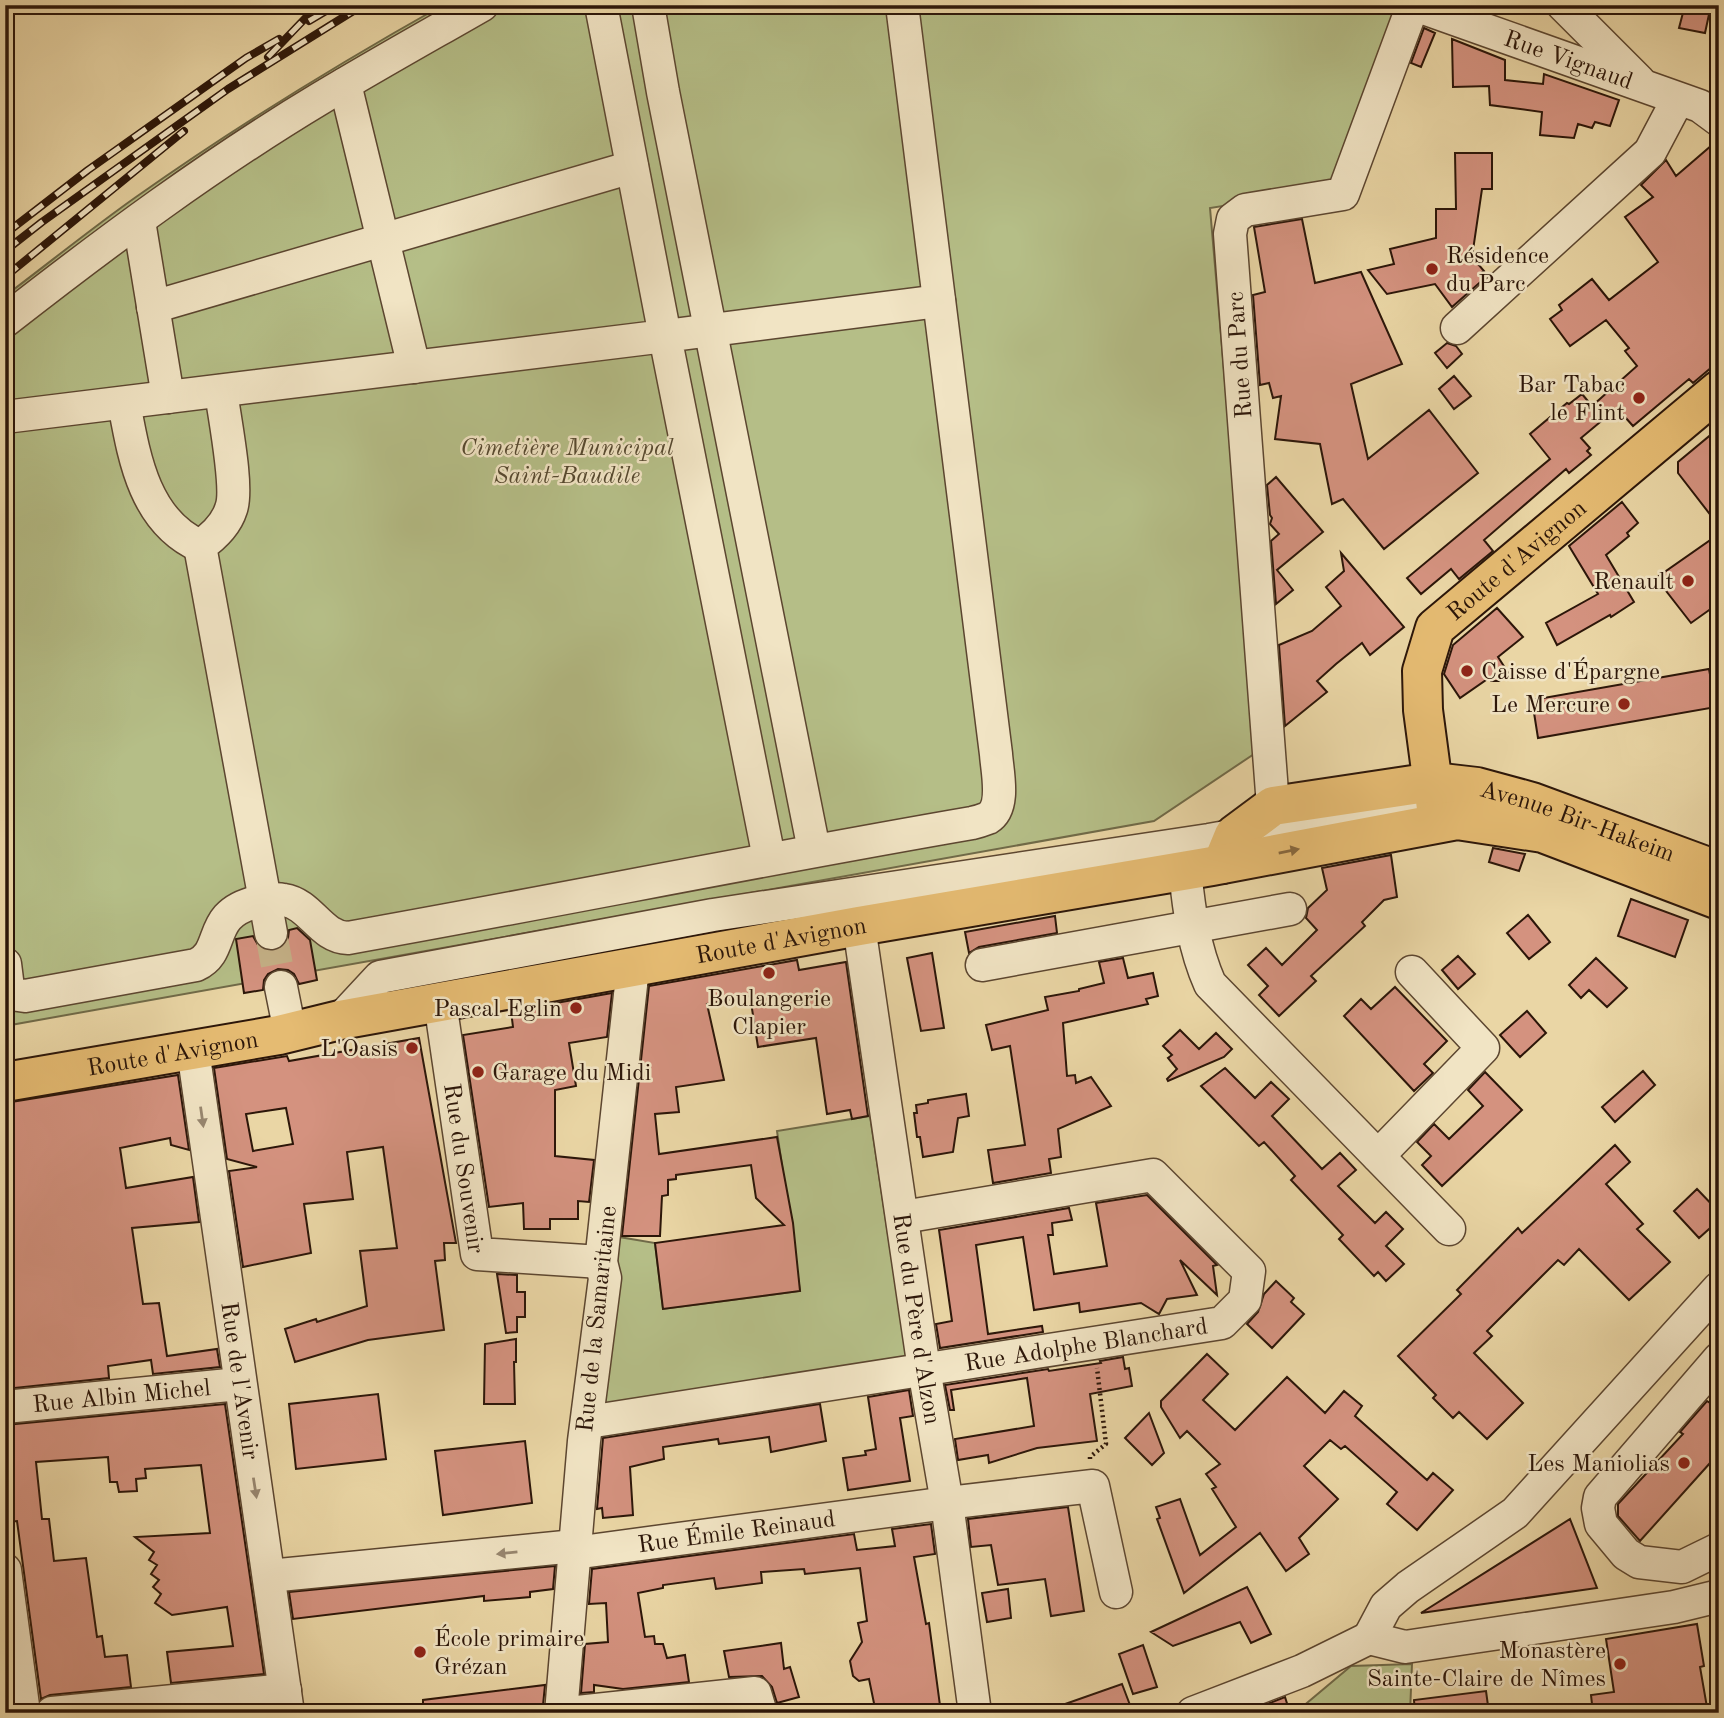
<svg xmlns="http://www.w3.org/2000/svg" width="1724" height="1718" font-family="'Old Standard TT',serif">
<rect width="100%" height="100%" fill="#ead6a5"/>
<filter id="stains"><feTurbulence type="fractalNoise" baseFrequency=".00286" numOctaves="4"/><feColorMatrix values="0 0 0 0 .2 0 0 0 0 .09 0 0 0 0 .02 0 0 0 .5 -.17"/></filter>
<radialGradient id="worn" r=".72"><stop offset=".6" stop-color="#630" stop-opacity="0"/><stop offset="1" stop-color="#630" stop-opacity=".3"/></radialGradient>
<path fill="#b5be87" stroke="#706a48" stroke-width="2" d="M443,5H1409L1345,186L1210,208L1257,752L1154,821L5,1026V296C49,263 92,228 136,197C235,127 338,64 443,5Z
M870,1116L907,1359L603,1405L619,1237L655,1243L663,1309L800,1291L777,1131Z
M1412,1664L1410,1713H1295L1351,1666Z"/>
<path fill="#d4927f" stroke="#2c1609" stroke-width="2" fill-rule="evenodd" d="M1685,5H1711L1705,33L1679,28Z
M1424,28L1435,33L1421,67L1411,63Z
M1452,39L1505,60V80L1543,84L1544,74L1619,100L1610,126L1595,122L1592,128L1578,124L1574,138L1540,135L1542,112L1490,105L1489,86L1453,87Z
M1719,139V361L1693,383L1689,379L1633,426L1617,408L1581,438L1590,448L1587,451L1591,455L1569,473L1566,469L1484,540L1493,551L1459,579L1451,569L1421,594L1407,578L1550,459L1530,434L1567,403L1569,404L1582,394L1592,406L1637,366L1625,351L1629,348L1606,320L1570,346L1550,319L1562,310L1559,305L1592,279L1609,300L1658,262L1625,217L1653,197L1641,185L1666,160L1676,176Z
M1455,153H1492V189H1482L1472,257L1484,271L1481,273L1485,278L1452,307L1435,284L1387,294L1368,270L1394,264L1390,249L1436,238V209H1456Z
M1302,219L1315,283L1361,272L1402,364L1351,384L1368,459L1429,410L1478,473L1384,549L1343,499L1332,504L1320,444L1275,439L1281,396L1273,398L1269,383L1260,385L1253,295L1265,292L1254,227Z
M1447,343L1456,346L1462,354L1447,368L1435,353Z
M1454,376L1471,396L1454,409L1439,389Z
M1719,428V526L1678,473V462Z
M1276,477L1323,532L1277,570L1293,590L1276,604L1271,541L1279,534L1270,524L1272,518L1270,515L1267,485Z
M1622,502L1638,523L1627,533L1629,536L1606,555L1634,602L1611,617L1610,615L1557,645L1546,623L1598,594L1569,546Z
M1719,534V603L1691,623L1656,578Z
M1341,553L1404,627L1370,655L1362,643L1336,664L1317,681L1327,692L1285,726L1279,645L1312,631L1341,606L1326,587L1344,571Z
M1497,608L1523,637L1498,657L1509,674L1499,681H1491L1489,678L1460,698L1444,674L1453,645Z
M1709,669L1716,707L1538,738L1532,700Z
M1493,848L1525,854L1519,871L1489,862Z
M1391,855L1397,897L1384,900L1362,922L1365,926L1311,976L1316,981L1279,1016L1259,995L1268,986L1248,965L1266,948L1282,965L1317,930L1306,918L1308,908L1327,890L1322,868Z
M1631,899L1688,920L1675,957L1618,936Z
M1528,915L1550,942L1529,959L1507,933Z
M1055,916L1057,933L979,947L969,953L965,932Z
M297,928L310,940L317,980L299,984L294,974L288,970L278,969L268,974L264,980L263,990L244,993L236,939L253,936L258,945L266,950L274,951L283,946L288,938L289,930Z
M932,953L944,1028L921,1031L907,958Z
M1458,956L1475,974L1458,989L1442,970Z
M1123,958L1128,978L1153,973L1158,996L1146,999L1148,1004L1063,1023L1067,1076L1075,1075L1076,1083L1091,1077L1111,1106L1058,1129L1061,1157L1049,1159L1051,1173L993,1183L988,1150L1025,1145L1010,1046L992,1050L986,1025L1048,1010L1045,997L1079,991V989L1104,983L1099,962Z
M1596,958L1627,988L1607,1007L1589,990L1581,998L1569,985Z
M797,960L799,970L846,962L868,1116L852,1119L850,1110L827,1114L816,1038L758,1047L750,996L707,1004L724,1080L676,1087L679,1112L655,1114L659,1154L777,1137L793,1223L800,1291L663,1309L655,1243L784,1225L756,1198L751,1165L676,1175V1179L668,1180V1195L662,1196L660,1236H622L649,986Z
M1395,987L1447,1041L1424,1064L1433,1073L1414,1091L1344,1016L1361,999L1371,1009Z
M612,993L607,1037L569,1043L576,1086L555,1090V1156L594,1160L589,1202L578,1201V1219H550V1229H524L523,1203L489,1207L463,1035L513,1027L511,1011Z
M1527,1011L1546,1033L1520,1057L1500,1035Z
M1180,1030L1199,1049L1216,1033L1232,1049L1224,1057L1168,1081L1167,1079L1177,1069L1168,1058L1172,1055L1163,1046Z
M419,1038L456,1243H444L445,1260L435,1261L444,1330L368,1340L295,1362L285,1329L316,1319L317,1322L367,1306L360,1251L397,1248L383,1147L347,1152L353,1199L304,1204L311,1253L243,1267L229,1171L257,1167L227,1159L214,1068L287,1056L289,1061ZM286,1108L293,1144L253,1151L246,1114Z
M1225,1068L1255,1098L1271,1082L1289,1099L1272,1116L1322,1169L1340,1153L1356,1170L1338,1186L1375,1223L1386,1212L1403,1229L1386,1246L1404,1264L1386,1281L1378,1272L1374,1276L1339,1239L1343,1235L1291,1180L1295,1176L1264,1142L1259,1146L1201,1086Z
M1643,1071L1655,1085L1615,1122L1602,1107Z
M1485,1072L1522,1110L1442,1186L1422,1165L1431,1156L1417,1142L1434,1124L1449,1139L1483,1106L1468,1090Z
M178,1075L189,1150L171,1145L170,1138L120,1148L126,1188L193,1177L199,1222L132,1228L143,1304L159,1303L167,1356L217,1349L220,1367L153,1374L151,1360L108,1366L109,1378L5,1389V1103Z
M966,1094L969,1116L958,1118L953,1152L923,1157L920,1137H917L914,1113H917L916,1105L928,1103V1100Z
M1615,1145L1630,1162L1606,1184L1643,1224L1637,1229L1670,1262L1629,1300L1579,1249L1564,1265L1558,1260L1487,1331L1492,1336L1474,1353L1523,1403L1487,1439L1459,1412L1453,1418L1433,1398L1436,1395L1398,1356L1461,1294L1457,1290L1518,1228L1522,1233Z
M1697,1189L1719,1212V1220L1699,1238L1674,1211Z
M1147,1195L1217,1265L1213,1266L1217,1295L1180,1260L1197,1295L1167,1299L1159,1314L1141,1303L1080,1312L1079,1303L1034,1310L1023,1237L976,1245L988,1334L1042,1326L1043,1332L940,1348L936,1324L952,1321L939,1230L1069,1208L1072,1220L1052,1223L1053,1235H1048L1054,1274L1107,1266L1096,1203Z
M497,1274L517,1275V1292H525V1317H517V1332L506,1333Z
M1276,1281L1294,1298L1291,1302L1304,1314L1272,1348L1247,1324L1258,1312L1264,1294Z
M516,1339V1362H514L515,1404H484L485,1344Z
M1207,1354L1228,1374L1203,1400L1235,1430L1287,1377L1325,1413L1344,1391L1362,1406L1355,1416L1427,1480L1433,1473L1453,1490L1417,1530L1387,1504L1397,1492L1345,1446L1341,1449L1330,1440L1304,1466L1338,1499L1299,1538L1309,1554L1286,1571L1260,1533L1184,1593L1157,1519L1160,1518L1156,1507L1180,1499L1200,1555L1236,1527L1212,1489L1216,1487L1206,1474L1220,1464L1187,1431L1180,1438L1161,1407V1401Z
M1123,1357L1125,1369L1129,1368L1132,1386L1090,1394L1097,1441L1037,1448L989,1463L988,1455L958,1460L955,1439L1034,1426L1027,1378L951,1390L954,1410H950L945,1385L1048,1369L1049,1371L1101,1363L1100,1361Z
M909,1390L913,1416L900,1418L910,1481L848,1490L843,1458L866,1455L865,1451L876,1449L868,1397Z
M378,1394L386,1459L296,1469L289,1404Z
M1707,1401L1719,1409V1453L1640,1541L1618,1516V1504L1683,1434L1680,1432Z
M225,1404L264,1674L171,1683L167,1652L233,1646L227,1607L172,1615L155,1603L161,1594L153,1587L159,1580L151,1574L157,1565L149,1560L154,1552L135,1537L210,1533L201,1465L145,1469L146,1478L136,1479L137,1491L119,1492L117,1482H110L108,1457L36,1462L42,1519H49L54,1561L86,1558L97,1637L102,1636L105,1657L127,1655L131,1687L50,1695L41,1699L17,1521L8,1522L5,1501V1425Z
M820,1404L826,1441L771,1452L769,1437L719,1444L718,1439L663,1447L664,1459L630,1467L633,1515L603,1518L602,1508L597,1509L603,1438Z
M1149,1413L1164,1453L1152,1465L1125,1438Z
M525,1441L532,1503L443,1515L435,1451Z
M1068,1507L1084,1611L1051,1616L1045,1579L998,1585L991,1545L971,1547L968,1519Z
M1570,1519L1597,1588L1421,1613Z
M931,1524L935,1554L914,1557L926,1624L929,1623L941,1713H876L869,1679L859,1681L853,1676L850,1661L862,1642L858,1623L867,1621L860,1568L805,1574L804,1569L761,1572L762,1583L716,1589L714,1578L663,1585V1588L638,1593L645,1637L654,1636L655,1644H663L667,1658L685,1655L689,1682L623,1689L594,1685V1692L581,1693L585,1644L608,1642L606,1603L589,1604L592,1569L854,1534L857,1550L895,1546L892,1529Z
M555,1566L553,1589L530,1592V1597L484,1601V1596L293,1619L289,1592Z
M1247,1587L1271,1634L1251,1643L1240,1622L1173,1646L1151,1632Z
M1008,1589L1011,1618L987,1622L982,1593Z
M1697,1624L1704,1666L1700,1667L1708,1713H1593L1591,1695L1614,1692L1606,1639Z
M781,1643L784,1669L790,1667L799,1697L777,1703L772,1687L762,1676L729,1677L724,1651Z
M1143,1645L1157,1687L1133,1694L1119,1654Z
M1122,1684L1133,1713H1048V1710Z
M545,1685L543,1705L485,1713H423V1700Z
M1486,1691L1489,1713H1415L1414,1700Z
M1285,1697L1290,1713H1245Z"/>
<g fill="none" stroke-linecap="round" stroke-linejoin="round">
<path stroke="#c4b086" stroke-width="32" stroke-dasharray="32 16" stroke-linecap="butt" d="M271,933L281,987"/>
<g stroke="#5c4630" stroke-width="35">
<g id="minor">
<path d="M648,5L663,92L814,850"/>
<path id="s1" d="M1415,5L1700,106L1719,120"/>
<path d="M1563,5L1639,81"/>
<path d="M345,84L414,367"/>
<path d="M139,221L168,397"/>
<path d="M153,307L632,167"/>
<path d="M5,321C106,242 211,164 321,98C374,66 428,36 482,5"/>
<path d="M1457,328L1650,152L1678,99"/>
<path d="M221,391C224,416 239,489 231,509C226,525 213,537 200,546L271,933"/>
<path d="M124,403C134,457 144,521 200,546"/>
<path d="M5,417L665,336L601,5"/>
<path d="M1273,806L1230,234L1233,219L1245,210L1343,194L1413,5"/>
<path d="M769,858L665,336L939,301"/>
<path d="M1185,871C1189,910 1194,948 1210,984L1449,1229"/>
<path id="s2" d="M859,926L924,1369L947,1503L975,1713"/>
<path d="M5,964L8,988L11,994L25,996L196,965C227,951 205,914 257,902C266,900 275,898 284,900C311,904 320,937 348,938C556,901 763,859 972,823C977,822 983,820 988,818C1006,807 997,771 996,754L902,5"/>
<path d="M982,965L1290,909"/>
<path d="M281,987L290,1032"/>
<path id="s3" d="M440,1002L477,1254L601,1262"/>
<path d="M331,1021L340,1020L380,977L713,915L1209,840L1421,802"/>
<path id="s4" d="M193,1050L288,1713"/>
<path d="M1378,1156L1483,1048L1412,972"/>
<path d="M1719,1359L1600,1497L1598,1508L1601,1524L1626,1554L1639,1562L1682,1567L1719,1549"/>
<path id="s5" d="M5,1407L239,1384"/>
<path id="s6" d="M588,1422L1222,1323L1245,1300L1249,1271L1153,1175L903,1217"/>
<path d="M5,1570L24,1713"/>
<path id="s7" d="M269,1576L575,1546L589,1551L947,1503L1093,1486L1116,1592"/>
<path d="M1369,1638L1386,1606L1408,1587L1515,1513L1719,1288"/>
<path d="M1369,1638L1405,1647L1674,1607L1719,1596"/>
<path d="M52,1713L285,1690"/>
<path d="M561,1713L584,1441L605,1278L601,1262L633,967"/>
<path d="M568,1713L755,1693L761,1713"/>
<path d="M1193,1713L1302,1671L1369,1638"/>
</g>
</g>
<g stroke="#2c1609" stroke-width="42">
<g id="major">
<path id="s8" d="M1438,823L1423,710L1422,671L1435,628L1719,390"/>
<path id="s9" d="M1222,864L1234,835L1273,806L1433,782L1477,787L1532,802L1719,871"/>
<path id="s10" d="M5,1082L279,1035L340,1020L440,1002L859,926L1212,866L1457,820L1543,833L1719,900"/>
</g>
</g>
<path stroke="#2c1609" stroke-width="4.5" stroke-dasharray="2 3.5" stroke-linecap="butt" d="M1090,1459V1457L1106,1444L1097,1368"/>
<use href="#minor" stroke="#f1e4c4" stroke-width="32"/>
<use href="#major" stroke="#e5bb72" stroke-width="38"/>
<g stroke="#2c1609" stroke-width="8">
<path id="rail" d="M309,21L336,5
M268,57L318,5
M5,234L88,170L246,58L279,39
M5,251L42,222L228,89L363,5
M5,277L184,131"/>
</g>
<use href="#rail" stroke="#f1e4c4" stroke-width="5" stroke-dasharray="16" stroke-linecap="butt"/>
</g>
<defs><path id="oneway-solid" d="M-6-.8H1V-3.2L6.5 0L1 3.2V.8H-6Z" transform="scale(1.75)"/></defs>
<use fill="#88683e" href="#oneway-solid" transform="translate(1289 851) rotate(-11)"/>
<g fill="#988770">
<use href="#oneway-solid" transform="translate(202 1117) rotate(82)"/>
<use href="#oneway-solid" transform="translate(255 1488) rotate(81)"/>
<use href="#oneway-solid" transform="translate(507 1553) rotate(174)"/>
</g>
<g fill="#8f2418" stroke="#f1e4c4" stroke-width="2.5">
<circle cx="1432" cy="269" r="7"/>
<circle cx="1639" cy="398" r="7"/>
<circle cx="1688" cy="581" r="7"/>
<circle cx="1467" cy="671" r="7"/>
<circle cx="1624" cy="704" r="7"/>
<circle cx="769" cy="973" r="7"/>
<circle cx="576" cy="1008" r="7"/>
<circle cx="412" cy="1048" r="7"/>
<circle cx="478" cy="1072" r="7"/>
<circle cx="1684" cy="1463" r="7"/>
<circle cx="420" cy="1652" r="7"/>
<circle cx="1620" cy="1664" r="7"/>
</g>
<g text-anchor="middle" stroke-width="5" stroke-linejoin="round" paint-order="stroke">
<g font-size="24" fill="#2c1609" stroke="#f1e4c4">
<text dy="8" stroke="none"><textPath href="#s1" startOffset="163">Rue Vignaud</textPath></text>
<text transform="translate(1239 355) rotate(-94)" y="8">Rue du Parc</text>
<text dy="8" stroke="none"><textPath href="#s8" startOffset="304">Route d'Avignon</textPath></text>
<text dy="8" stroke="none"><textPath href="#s9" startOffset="392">Avenue Bir-Hakeim</textPath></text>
<text dy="8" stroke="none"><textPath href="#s10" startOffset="789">Route d'Avignon</textPath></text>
<text dy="8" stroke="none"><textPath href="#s10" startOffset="170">Route d'Avignon</textPath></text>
<text dy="8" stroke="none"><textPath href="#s3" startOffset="168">Rue du Souvenir</textPath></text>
<text transform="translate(596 1319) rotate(-84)" y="8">Rue de la Samaritaine</text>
<text dy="8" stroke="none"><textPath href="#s2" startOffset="397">Rue du Père d'Alzon</textPath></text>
<text dy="8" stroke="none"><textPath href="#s6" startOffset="504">Rue Adolphe Blanchard</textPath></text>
<text dy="8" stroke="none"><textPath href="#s4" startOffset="334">Rue de l'Avenir</textPath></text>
<text dy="8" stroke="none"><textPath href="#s5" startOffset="117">Rue Albin Michel</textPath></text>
<text dy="8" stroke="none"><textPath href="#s7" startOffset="471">Rue Émile Reinaud</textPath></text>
</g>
<g font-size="24" fill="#2c1609" stroke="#f1e4c4" text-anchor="end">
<text x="1446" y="263" text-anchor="start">Résidence<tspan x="1446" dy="28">du Parc</tspan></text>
<text x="1625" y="392">Bar Tabac<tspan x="1625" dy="28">le Flint</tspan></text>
<text x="1674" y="589">Renault</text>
<text x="1481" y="679" text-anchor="start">Caisse d'Épargne</text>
<text x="1610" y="712">Le Mercure</text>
<text x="769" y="1006" text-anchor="middle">Boulangerie<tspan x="769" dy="28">Clapier</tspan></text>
<text x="562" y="1016">Pascal Eglin</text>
<text x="398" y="1056">L'Oasis</text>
<text x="492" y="1080" text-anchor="start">Garage du Midi</text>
<text x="1670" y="1471">Les Maniolias</text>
<text x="434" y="1646" text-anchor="start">École primaire<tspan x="434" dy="28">Grézan</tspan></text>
<text x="1606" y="1658">Monastère<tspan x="1606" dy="28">Sainte-Claire de Nîmes</tspan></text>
</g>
<g font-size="24" font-style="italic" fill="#55482f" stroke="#f1e4c4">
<text x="567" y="455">Cimetière Municipal<tspan x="567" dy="28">Saint-Baudile</tspan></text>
</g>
</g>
<rect width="1724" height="1718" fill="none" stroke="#ead6a5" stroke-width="28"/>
<rect x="7" y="7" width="1710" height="1704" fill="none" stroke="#2c1609" stroke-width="3.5"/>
<rect x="14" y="14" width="1696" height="1690" fill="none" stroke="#2c1609" stroke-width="2"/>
<rect width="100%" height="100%" filter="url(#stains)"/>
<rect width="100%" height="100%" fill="url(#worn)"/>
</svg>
